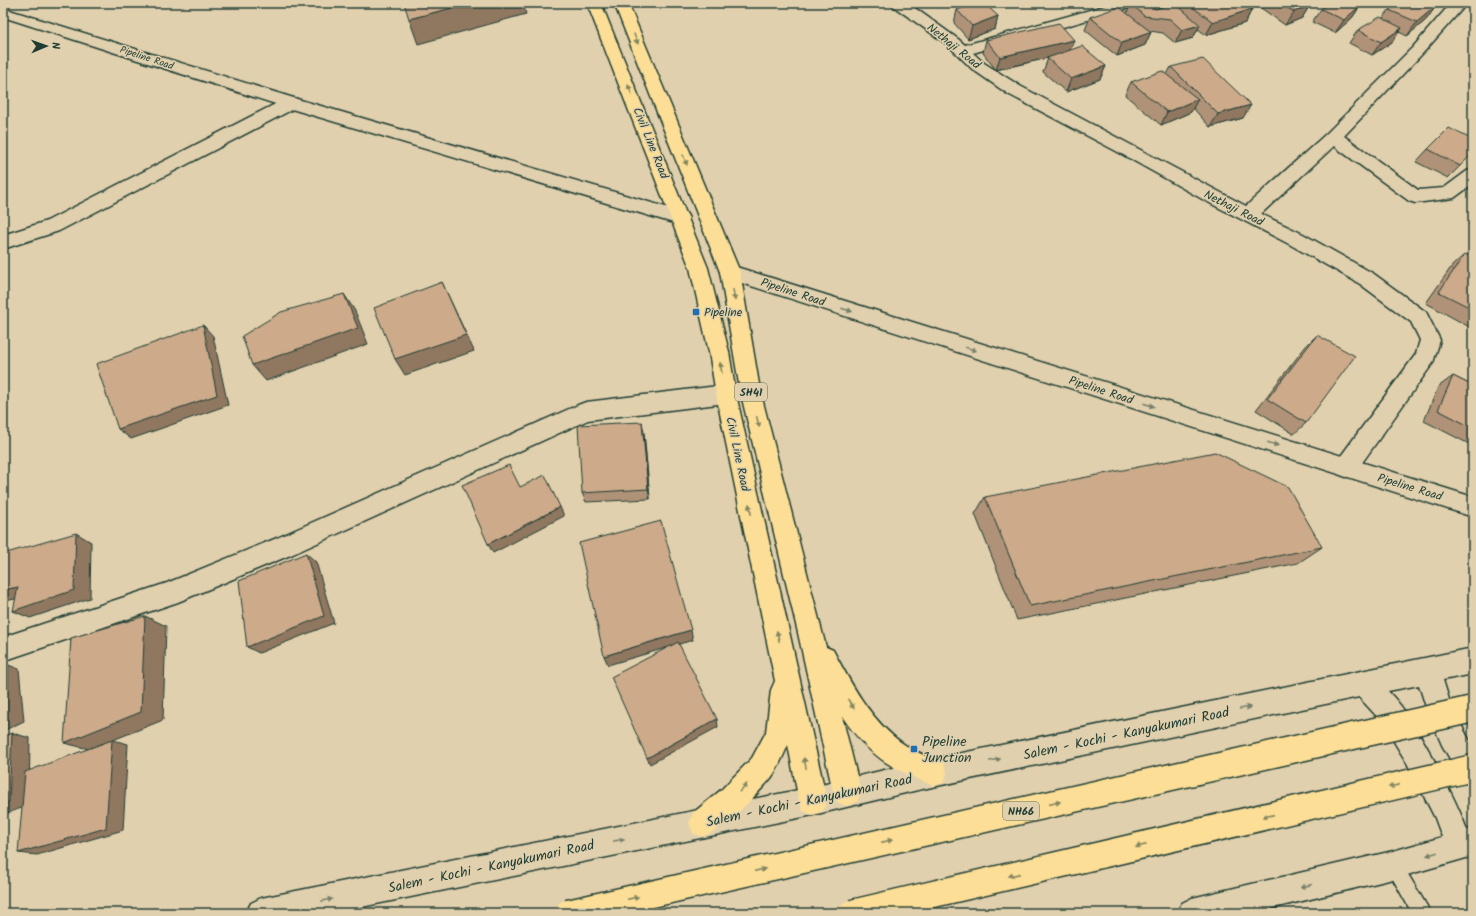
<svg xmlns="http://www.w3.org/2000/svg" width="1476" height="916" font-family="Kalam,sans-serif">
<rect width="100%" height="100%" fill="#e1d0ad"/>
<filter id="ink" filterUnits="userSpaceOnUse"><feTurbulence type="fractalNoise" baseFrequency=".025" numOctaves="2"/><feDisplacementMap in="SourceGraphic" scale="8" xChannelSelector="R" yChannelSelector="G"/><feConvolveMatrix kernelMatrix="1 2 1 2 8 2 1 2 1" color-interpolation-filters="sRGB"/></filter>
<g filter="url(#ink)">
<g fill="none" stroke-linecap="round" stroke-linejoin="round">
<g stroke="#1f3d34" stroke-width="3">
<path id="lane" d="M1393,857L1399,859L1431,913H1412L1385,865L1387,859Z"/>
</g>
<g stroke="#1f3d34" stroke-width="3">
<path id="street" d="M891,3H908L958,39L965,45L1115,3H1138L1136,6L973,53L984,63L1020,86L1246,206L1327,133L1413,47L1451,3H1465L1462,9L1423,53L1344,136L1418,190L1444,188L1467,171L1473,169V184L1454,198L1415,203L1409,201L1334,146L1261,214L1303,234L1374,274L1426,312L1440,340L1433,363L1354,474L1346,477L1338,474L1335,467L1338,460L1416,354L1420,340L1411,322L1360,284L1289,244L1204,200L1118,152L1008,94L972,69L948,45L893,6Z
M291,98L297,99L299,103L297,107L59,231L3,249V235L47,221L285,99Z
M726,385L733,388L736,394L733,400L726,403L588,420L293,554L178,602L3,661V637L167,583L277,538L578,405L586,402Z"/>
</g>
<g stroke="#1f3d34" stroke-width="3">
<path id="secondary" d="M3,8L297,99L686,213L689,218L686,223L680,225L285,107L3,17Z
M730,265L1473,497V517L723,277L720,272L723,267Z
M1473,648V674L1443,680L1451,706L1473,747V785L1463,782L1442,745L1427,710L1419,685L1388,691C1407,711 1421,736 1434,760C1446,783 1458,805 1467,830L1473,828V856L1393,879L1253,913H1177L1182,903L1192,898L1393,851L1442,837L1435,818L1407,763L1382,722L1359,697L918,790L813,815L332,913H246L251,903L261,898L813,787L918,762Z"/>
</g>
<g stroke="#1f3d34" stroke-width="3">
<path id="primary" d="M587,3H601L708,268L729,352L736,394L827,801L823,811L813,815L803,811L799,801L788,745C783,756 778,769 771,778C755,797 725,828 703,837L693,833L689,823L693,813L721,790L752,758L766,732L771,690L775,681L716,394L709,352L690,268Z
M614,3H628L740,272L760,390L826,647L833,650C851,684 872,723 905,745C917,753 931,758 944,763L947,773L944,783L934,786C891,768 869,757 842,716L861,792L857,802L847,806L837,802L833,792L798,633L740,390L720,272Z"/>
</g>
<use href="#lane" fill="#e1d0ad" fill-rule="evenodd"/>
<use href="#street" fill="#e1d0ad" fill-rule="evenodd"/>
<use href="#secondary" fill="#e1d0ad" fill-rule="evenodd"/>
<use href="#primary" fill="#fcde96" fill-rule="evenodd"/>
<g stroke="#1f3d34" stroke-width="29" stroke-linecap="butt">
<path id="highway-bridge" d="M568,913L1473,709
M852,913L1473,768"/>
</g>
<use href="#highway-bridge" stroke="#fcde96" stroke-width="26"/>
</g>
<path fill="#af9277" stroke="#1f3d34" d="M1074,3H1090L1078,6Z
M1131,3L1155,9L1167,6L1164,3H1245L1252,9L1245,23L1206,35L1198,29L1193,38L1175,43L1163,33L1150,31L1151,32L1145,45L1117,56L1085,30L1090,17L1127,13Z
M1260,3H1308L1310,5L1302,18L1285,25L1258,6Z
M1398,3H1438L1434,6H1436L1426,20L1407,36L1399,32L1392,42L1372,55L1349,43L1358,30L1383,18L1389,10Z
M1361,5L1352,18L1335,33L1312,22L1321,9Z
M957,10L998,16L995,29L968,39L954,23Z
M986,40L1070,50L1106,66L1100,79L1066,92L1043,72L1048,58L996,70L983,53Z
M1171,67L1243,118L1210,127L1193,108L1191,112L1161,125L1125,95L1131,82L1167,74Z
M1473,140V153L1448,178L1416,162L1428,149Z
M1465,254L1473,258V329L1426,303L1452,266Z
M1317,335L1306,423L1294,434L1256,410L1306,346Z
M1453,376L1473,386V446L1424,421L1438,387Z
M644,433L650,499L586,502L582,493Z
M985,497L1322,547L1298,563L1017,620L975,514Z"/>
<path fill="#8f7761" stroke="#1f3d34" d="M471,3H523L526,14L418,44L409,19Z
M1079,3H1090L1078,6Z
M1433,3H1438L1427,10Z
M1310,5L1302,18L1285,25L1294,12Z
M1361,5L1352,18L1335,33L1344,20Z
M1436,6L1426,20L1407,36L1417,22Z
M1252,9L1245,23L1206,35L1213,22Z
M998,16L995,29L968,39L972,26Z
M1200,25L1193,38L1175,43L1182,30Z
M1402,28L1392,42L1372,55L1381,42Z
M1151,32L1145,45L1117,56L1122,43Z
M1074,40L1069,53L996,70L1000,57Z
M1106,66L1100,79L1066,92L1071,79Z
M1198,99L1191,112L1161,125L1167,112Z
M1251,105L1243,118L1210,127L1218,114Z
M442,282L474,351L405,375L395,359Z
M344,294L355,311L368,344L266,381L252,365Z
M203,325L213,336L228,405L131,439L118,429Z
M642,422L644,433L650,499L648,489Z
M560,507L564,516L493,553L488,544Z
M76,533L91,542L90,598L30,618L13,611Z
M306,553L316,562L334,623L259,653L247,647Z
M18,587L35,595L5,601L3,600V590Z
M145,616L166,626L163,720L113,740L128,744L123,830L37,855L18,853L89,749L64,743Z
M691,630L693,640L608,665L604,656Z
M3,663L19,669L24,721L3,731Z
M717,719L718,727L650,764L647,758Z
M12,733L30,738L29,805L3,815V805Z"/>
<path fill="#ccaa8a" stroke="#1f3d34" d="M404,3H471L409,19Z
M977,3H984L998,16L972,26L957,10Z
M1131,3H1149L1155,9L1175,3L1200,25L1182,30L1170,19L1144,16Z
M1187,3H1245L1252,9L1213,22Z
M1280,3H1308L1310,5L1294,12Z
M1328,3H1357L1361,5L1344,20L1321,9Z
M1398,3H1428L1436,6L1417,22L1389,10Z
M1119,7L1151,32L1122,43L1090,17Z
M1380,17L1402,28L1381,42L1358,30Z
M1059,23L1074,40L1000,57L986,40Z
M1082,46L1106,66L1071,79L1047,58Z
M1203,59L1251,105L1218,114L1171,67Z
M1162,71L1198,99L1167,112L1131,82Z
M1449,128L1473,140V153L1460,166L1428,149Z
M1465,254L1473,258V309L1439,292Z
M442,282L466,335L395,359L374,308Z
M344,294L358,328L252,365L242,336L281,312Z
M203,325L217,395L118,429L96,364Z
M1317,335L1355,356L1306,423L1267,399Z
M1453,376L1473,386V428L1438,410Z
M642,422L648,489L582,493L578,425Z
M1215,452L1288,487L1322,547L1030,606L985,497Z
M509,465L520,487L545,475L560,507L488,544L462,485Z
M661,521L691,630L604,656L579,543Z
M76,533L74,590L13,611L18,587L3,590V554Z
M306,553L324,616L247,647L239,581Z
M145,616L141,712L64,743L71,638Z
M678,642L717,719L647,758L611,677Z
M3,683L6,716L3,717Z
M12,733L9,802L3,805V736Z
M112,740L106,828L18,853L25,772Z"/>
<defs><path id="oneway-solid" d="M-6-.8H1V-3.2L6.5 0L1 3.2V.8H-6Z"/></defs>
<g fill="#828560">
<use href="#oneway-solid" transform="translate(636 39) rotate(68)"/>
<use href="#oneway-solid" transform="translate(630 90) rotate(-112)"/>
<use href="#oneway-solid" transform="translate(685 160) rotate(68)"/>
<use href="#oneway-solid" transform="translate(734 295) rotate(80)"/>
<use href="#oneway-solid" transform="translate(721 368) rotate(-100)"/>
<use href="#oneway-solid" transform="translate(758 422) rotate(76)"/>
<use href="#oneway-solid" transform="translate(750 509) rotate(-102)"/>
<use href="#oneway-solid" transform="translate(778 636) rotate(-103)"/>
<use href="#oneway-solid" transform="translate(851 704) rotate(56)"/>
<use href="#oneway-solid" transform="translate(805 763) rotate(-102)"/>
<use href="#oneway-solid" transform="translate(1394 786) rotate(167)"/>
<use href="#oneway-solid" transform="translate(743 788) rotate(-46)"/>
<use href="#oneway-solid" transform="translate(1055 803) rotate(-13)"/>
<use href="#oneway-solid" transform="translate(1268 816) rotate(167)"/>
<use href="#oneway-solid" transform="translate(887 841) rotate(-13)"/>
<use href="#oneway-solid" transform="translate(1141 846) rotate(167)"/>
<use href="#oneway-solid" transform="translate(760 870) rotate(-13)"/>
<use href="#oneway-solid" transform="translate(1014 875) rotate(167)"/>
<use href="#oneway-solid" transform="translate(633 898) rotate(-13)"/>
</g>
<g fill="#767f6a">
<use href="#oneway-solid" transform="translate(847 310) rotate(18)"/>
<use href="#oneway-solid" transform="translate(971 349) rotate(18)"/>
<use href="#oneway-solid" transform="translate(1149 405) rotate(18)"/>
<use href="#oneway-solid" transform="translate(1273 444) rotate(18)"/>
<use href="#oneway-solid" transform="translate(1245 708) rotate(-12)"/>
<use href="#oneway-solid" transform="translate(995 760) rotate(-12)"/>
<use href="#oneway-solid" transform="translate(619 840) rotate(-12)"/>
<use href="#oneway-solid" transform="translate(1432 854) rotate(164)"/>
<use href="#oneway-solid" transform="translate(1306 886) rotate(166)"/>
<use href="#oneway-solid" transform="translate(327 900) rotate(-12)"/>
</g>
</g>
<g fill="#1f6fb2" stroke="#e1d0ad" stroke-width="1.5">
<rect x="692" y="308" width="8" height="8" rx="2"/>
<rect x="910" y="745" width="8" height="8" rx="2"/>
</g>
<g text-anchor="middle" stroke-width="3" stroke-linejoin="round" paint-order="stroke">
<g font-size="10" fill="#1f3d34" stroke="#e1d0ad">
<text transform="translate(147 57) rotate(18)" y="4">Pipeline Road</text>
</g>
<g fill="#e1d0ad" stroke="#596958" stroke-width="1">
<rect x="735" y="383" width="32" height="18" rx="3"/>
<rect x="1003" y="802" width="36" height="18" rx="3"/>
</g>
<g font-size="11" font-weight="bold" fill="#1f3d34">
<text x="751" y="396">SH41</text>
<text x="1021" y="815">NH66</text>
</g>
<g font-size="12" fill="#1f3d34" stroke="#e1d0ad">
<text transform="translate(954 46) rotate(39)" y="4">Nethaji Road</text>
<text transform="translate(651 143) rotate(68)" y="4">Civil Line Road</text>
<text transform="translate(1234 208) rotate(27)" y="4">Nethaji Road</text>
<text transform="translate(793 292) rotate(18)" y="4">Pipeline Road</text>
<text transform="translate(1101 390) rotate(18)" y="4">Pipeline Road</text>
<text transform="translate(738 454) rotate(78)" y="4">Civil Line Road</text>
<text transform="translate(1410 487) rotate(17)" y="4">Pipeline Road</text>
</g>
<g font-size="12" fill="#1f3d34" stroke="#e1d0ad" text-anchor="start">
<text x="704" y="316">Pipeline</text>
</g>
<g font-size="14" fill="#1f3d34" stroke="#e1d0ad">
<text transform="translate(1126 733) rotate(-12)" y="5">Salem - Kochi - Kanyakumari Road</text>
<text transform="translate(809 800) rotate(-12)" y="5">Salem - Kochi - Kanyakumari Road</text>
<text transform="translate(491 866) rotate(-12)" y="5">Salem - Kochi - Kanyakumari Road</text>
</g>
<g font-size="14" fill="#1f3d34" stroke="#e1d0ad" text-anchor="start">
<text x="922" y="746">Pipeline<tspan x="922" dy="16">Junction</tspan></text>
</g>
</g>
<rect width="1476" height="916" fill="none" stroke="#e1d0ad" stroke-width="16"/>
<rect x="8" y="8" width="1460" height="900" fill="none" stroke="#1f3d34" stroke-width="1.5" filter="url(#ink)"/>
<g transform="translate(46 46) rotate(88)" stroke="#e1d0ad" stroke-width="3" paint-order="stroke">
<path d="M0-3L7 15L0 10L-7 15Z" fill="#1f3d34"/>
<text y="-6" font-size="11" font-weight="bold" text-anchor="middle" fill="#1f3d34">N</text>
</g>
</svg>
